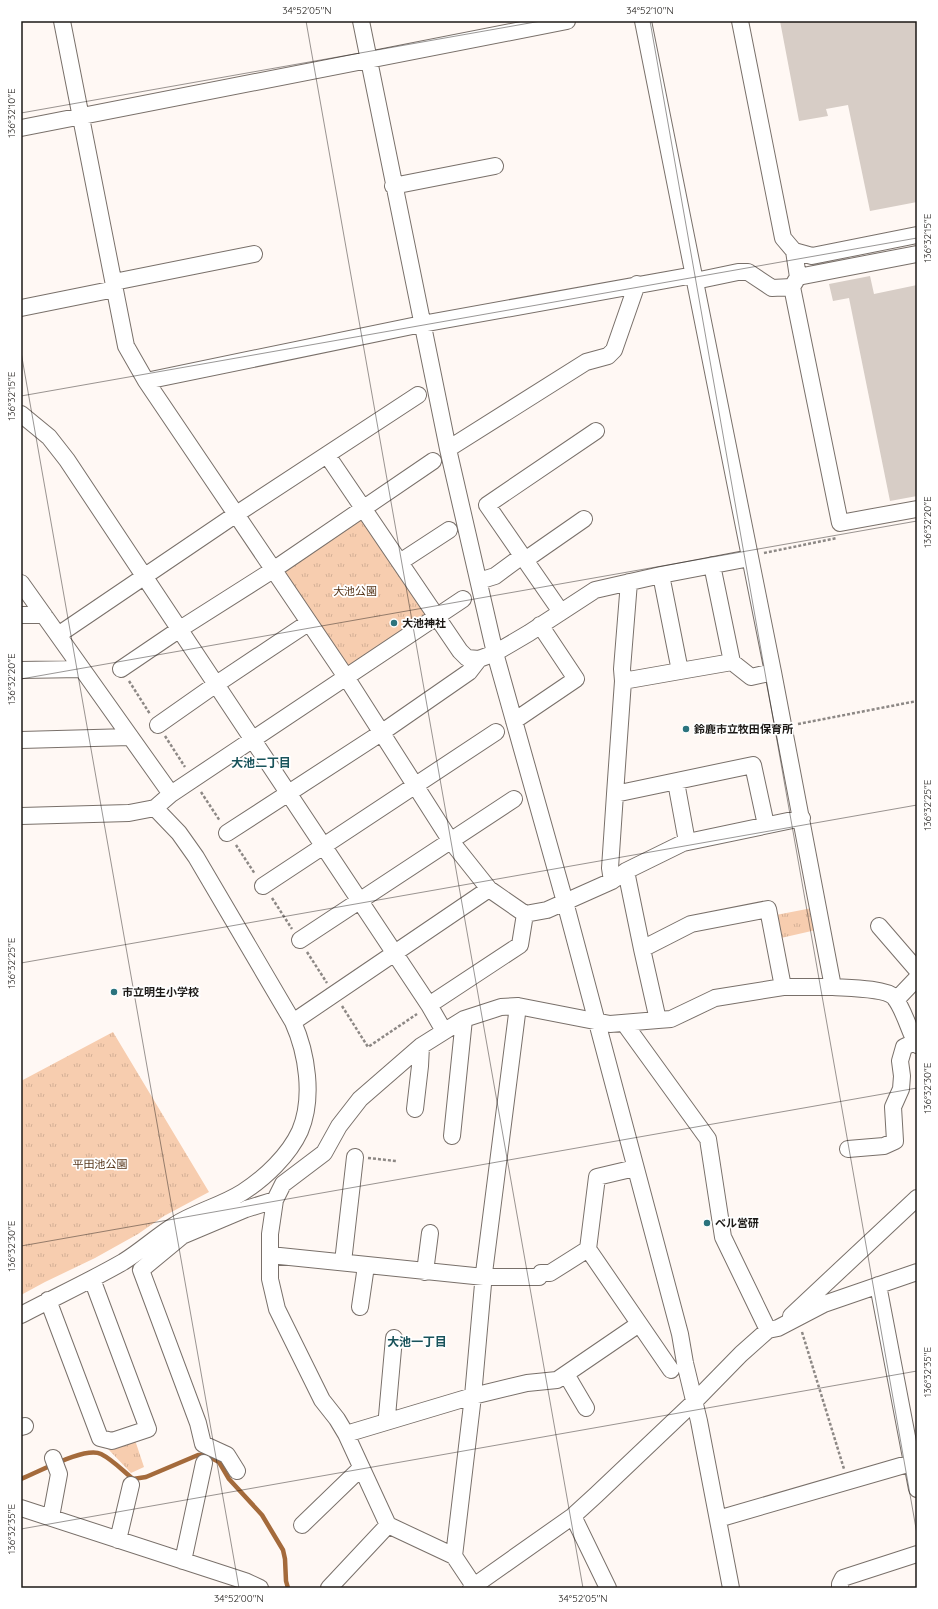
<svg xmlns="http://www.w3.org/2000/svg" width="938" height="1609" font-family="Quicksand,'Noto Sans JP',sans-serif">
<defs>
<pattern id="park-tufts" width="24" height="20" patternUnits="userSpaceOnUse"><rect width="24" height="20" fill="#f7cdaf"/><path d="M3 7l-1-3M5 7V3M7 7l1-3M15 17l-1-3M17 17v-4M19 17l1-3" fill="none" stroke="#d3af96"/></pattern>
</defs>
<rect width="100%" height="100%" fill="#fff8f4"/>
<path fill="url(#park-tufts)" d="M358,515L430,613L348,671L283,574L286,567Z
M812,908L816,930L781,938L776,915Z
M113,1032L209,1192L164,1216L138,1234L95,1258L45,1282L21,1295V1081Z
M135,1440L144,1467L131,1473L108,1449Z"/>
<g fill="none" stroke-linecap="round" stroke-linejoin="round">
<path stroke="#a46a3b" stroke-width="4.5" d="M21,1479C39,1472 85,1446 101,1454C113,1460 123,1471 133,1479L146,1477L198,1455H205L219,1462L229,1479L262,1515L283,1550L285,1559L286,1581L288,1588"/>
</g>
<path fill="#d7cdc6" d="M780,21H917V202L870,211L848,105L826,109L828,116L799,121Z
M870,276L874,294L917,285V496L890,501L849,298L833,301L829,284Z"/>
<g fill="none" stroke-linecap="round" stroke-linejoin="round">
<g stroke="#79706a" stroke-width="18">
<path id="minor" d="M62,21L126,346L146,381L346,677L450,840L489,889L525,914L547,910L612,881L626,871L683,843L802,818
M361,21L448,449L495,653L565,902L680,1334L685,1363L699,1421L731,1588
M643,21L773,672L833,987C846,988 885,988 894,997C904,1009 909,1031 917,1045
M740,21L783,238L794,251L812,256L917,235
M21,128L567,21
M393,186L495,166
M794,251L798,277L792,287L840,523L917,509
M798,277L917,254
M695,281L738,272H748L772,288L792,287
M114,282L254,254
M21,308L115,289
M146,381L422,324L694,275
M21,414L49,437L67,460L429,1005L444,1031
M448,449L586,362L608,356L614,350L637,284
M327,455L460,651L467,658L479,659L495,653L529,633L595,590L661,575L750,558
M525,560L584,519
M400,562L449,530
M712,565L732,662L751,677L773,672
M661,575L680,671L732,662
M479,581L495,576L522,556
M629,582L622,669L623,681L680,671
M21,583L171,794L155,808L129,813L21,816
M561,612L487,505L596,431
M21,615H44
M58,635L235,515L418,395
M121,669L180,629L273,570L433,461
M21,670L82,669
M623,681L615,794L753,765L766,825
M514,721L576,679L540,625
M158,725L215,685L308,623
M21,740L130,737
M676,782L687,842
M171,794L463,599
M227,833L381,733L469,672L479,659
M626,871L642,949L691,924L768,909L783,987H833
M612,881L610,868L615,794
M263,886L496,732
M879,926L917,970
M300,940L514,799
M896,1000L917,978
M429,1005L520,945L525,914
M658,1020L671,1019L715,998L783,987
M293,1022L489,889
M624,1023L708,1139L723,1237L768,1330
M415,1109L420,1066L421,1046
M452,1136L464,1019
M848,1149L884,1146L895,1141L893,1107L901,1089L902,1076L900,1061L904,1047L917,1041
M177,1226L182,1236L246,1209L275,1200
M182,1236L141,1270L198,1423L203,1444L227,1455L237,1471
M588,1249L671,1370
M270,1255L484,1277H539L541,1273H550L588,1249L597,1177L635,1168
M343,1262L355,1157
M425,1272L430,1233
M878,1285L917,1489
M48,1300L100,1438L112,1441L148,1429L92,1279
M360,1307L366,1266
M21,1315C55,1297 90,1281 123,1262C141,1251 157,1236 175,1225C195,1212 221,1206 243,1192C265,1178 289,1155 300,1131C314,1098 307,1053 293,1022L196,857L179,833L155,808
M791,1316L917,1198
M566,1374L586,1408
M389,1421L387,1416L394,1338
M21,1427L25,1426
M346,1434L473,1396L527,1383L557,1380L639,1324
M21,1508L245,1581L260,1588
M573,1516L608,1588
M51,1517L59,1474L53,1458
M718,1519L911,1463
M302,1525L361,1468
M118,1540L131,1485
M454,1556L473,1396L484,1273L518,1006
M183,1561L204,1463
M474,1586L454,1556L388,1525L346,1434L337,1419L322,1400L277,1309L270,1279V1234L275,1200L283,1184L324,1153L339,1126L360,1099L421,1046L464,1019L501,1007L518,1006L610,1024L658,1020L642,949
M329,1588L388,1525
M471,1588L573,1516L596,1495L694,1402L741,1354L768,1330L778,1328L824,1304L917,1272
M840,1588V1584L843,1578L917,1554"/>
</g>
<path stroke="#8d8885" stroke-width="2.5" stroke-dasharray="3 2" stroke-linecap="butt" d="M764,553L837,538
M129,681L150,714
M798,724L917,701
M165,736L185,767
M201,792L220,821
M236,845L255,874
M272,898L292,929
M307,952L327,983
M342,1006L368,1047L417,1014
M368,1158L396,1161
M802,1332L844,1469"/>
<use href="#minor" stroke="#fff" stroke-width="16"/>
</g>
<path fill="none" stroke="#1c1916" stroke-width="1" stroke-opacity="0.45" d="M306,21L583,1588M650,21L917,1534M21,113L541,21M21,352L239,1588M21,396L917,238M21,679L917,521M21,963L917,805M21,1246L917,1088M21,1529L917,1371"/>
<g fill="#2b737d" stroke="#fff" stroke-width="1.5">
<circle cx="394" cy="623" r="4"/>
<circle cx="686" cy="729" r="4"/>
<circle cx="114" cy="992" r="4"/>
<circle cx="707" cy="1223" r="4"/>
</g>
<g text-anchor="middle" stroke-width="3.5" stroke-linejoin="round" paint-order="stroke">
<g font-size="11" fill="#553418" stroke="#fff">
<text x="355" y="595">大池公園</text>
<text x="100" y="1168">平田池公園</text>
</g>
<g font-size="11" font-weight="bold" fill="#1c1916" stroke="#fff" text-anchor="start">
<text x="402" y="627">大池神社</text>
<text x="694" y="733">鈴鹿市立牧田保育所</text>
<text x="122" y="996">市立明生小学校</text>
<text x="715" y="1227">べル営研</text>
</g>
<g font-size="12" font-weight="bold" fill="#19535b" stroke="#fff">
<text x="261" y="767">大池二丁目</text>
<text x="417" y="1346">大池一丁目</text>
</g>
</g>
<rect width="938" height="1609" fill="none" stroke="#ffffff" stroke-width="44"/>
<rect x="22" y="22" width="894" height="1565" fill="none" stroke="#1c1916" stroke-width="1.5"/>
<g font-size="10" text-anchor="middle" fill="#1c1916">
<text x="307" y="14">34°52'05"N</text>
<text x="650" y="14">34°52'10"N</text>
<text transform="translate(11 113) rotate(-90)" y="4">136°32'10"E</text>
<text transform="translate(927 238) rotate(-90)" y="4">136°32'15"E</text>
<text transform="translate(11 396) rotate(-90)" y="4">136°32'15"E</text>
<text transform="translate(927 522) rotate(-90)" y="4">136°32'20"E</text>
<text transform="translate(11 679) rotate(-90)" y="4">136°32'20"E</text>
<text transform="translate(927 805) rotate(-90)" y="4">136°32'25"E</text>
<text transform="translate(11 963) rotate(-90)" y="4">136°32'25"E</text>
<text transform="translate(927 1088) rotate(-90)" y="4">136°32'30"E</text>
<text transform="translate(11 1246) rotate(-90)" y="4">136°32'30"E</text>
<text transform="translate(927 1372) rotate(-90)" y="4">136°32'35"E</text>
<text transform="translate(11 1529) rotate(-90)" y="4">136°32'35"E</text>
<text x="239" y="1602">34°52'00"N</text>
<text x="583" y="1602">34°52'05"N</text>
</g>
</svg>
